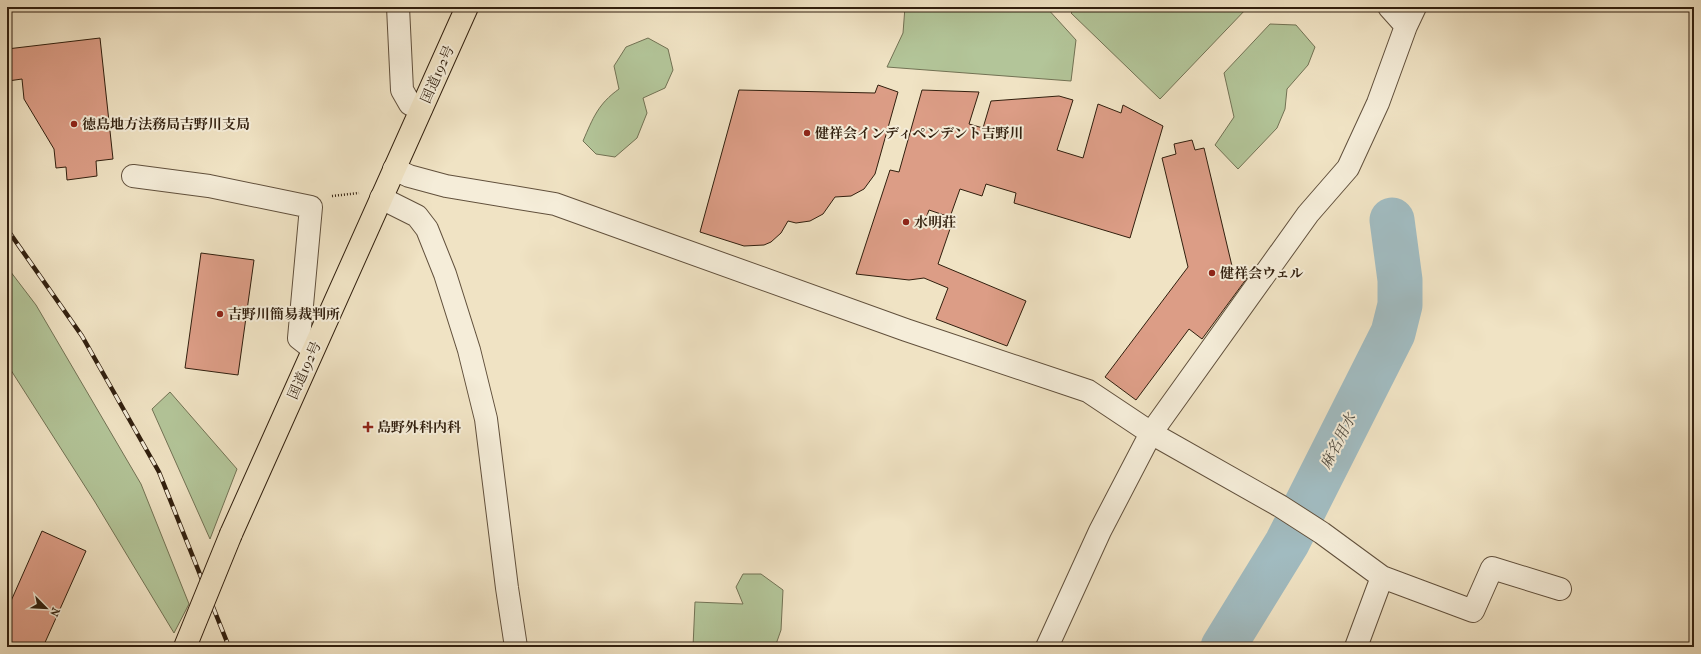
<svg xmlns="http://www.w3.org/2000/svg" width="1701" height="654" font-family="'IM FELL French Canon','Noto Serif JP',serif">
<rect width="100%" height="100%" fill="#f0e3c4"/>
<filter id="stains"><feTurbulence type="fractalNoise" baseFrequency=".005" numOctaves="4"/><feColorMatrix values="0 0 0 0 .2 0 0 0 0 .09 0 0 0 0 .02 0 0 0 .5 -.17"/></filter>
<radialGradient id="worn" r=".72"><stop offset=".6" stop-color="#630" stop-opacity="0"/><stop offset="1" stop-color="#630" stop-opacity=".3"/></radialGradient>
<path fill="#b3c599" stroke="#727254" d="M905,7H1046L1076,40L1071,81L887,67L903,33Z
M1077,7H1248L1160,99L1071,13Z
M1270,24L1296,25L1315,47L1308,65L1287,89L1285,109L1277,128L1238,169L1215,145L1234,117L1224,73Z
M648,38L668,49L673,70L665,88L643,98L647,113L637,138L615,157L596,154L583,141C593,118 598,104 619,89L614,66L626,47Z
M7,267L36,305L141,484L189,604L174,633L95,502L7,364Z
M170,392L237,469L210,539L152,409Z
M743,574H761L783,590L781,630L775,647H693L695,602L743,604L736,587Z"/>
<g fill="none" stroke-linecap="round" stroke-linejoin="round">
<path stroke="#a1bbc0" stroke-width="45" d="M1223,647L1287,543L1393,333L1400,305V280L1392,220"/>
</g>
<path fill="#dc9d86" stroke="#311f0e" d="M100,38L113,159L96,161L97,176L67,180L66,167L56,168L54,149L24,99L22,79L8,81L7,49Z
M878,85L898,92L875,174L864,189L851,196L835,197L823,214L810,221L796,223L788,221L781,233L771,242L764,245L744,246L700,232L739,90L875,93Z
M922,90L979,92L969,124L983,128L991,101L1059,96L1073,100L1057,150L1083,158L1098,104L1121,113L1123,105L1163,126L1130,238L1014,203L1016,193L986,184L982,196L960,189L950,217L929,210L926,218L951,226L938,264L1026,301L1007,346L936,319L948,288L924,278L909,280L856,274L890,170L899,172Z
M1192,140L1195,150L1204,148L1232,266L1247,278L1202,339L1189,329L1136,400L1105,377L1188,267L1162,158L1176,154L1174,144Z
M201,253L254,260L238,375L185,368Z
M42,531L86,551L43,647H13L7,644V610Z"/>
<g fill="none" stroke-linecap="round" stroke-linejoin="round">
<g stroke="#61503c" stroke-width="24">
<path id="minor" d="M398,7L402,90L410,104L421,109
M1389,7L1406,26
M394,169L409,176L446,186L555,204L906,330L1088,391L1151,433L1280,506L1322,533L1382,577L1356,647
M133,176L209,186L311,207L299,338L313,349
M381,198L417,216L427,229L445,274L469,350L486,419L507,588L516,647
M1382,577L1473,611L1492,568L1560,589
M1047,647L1100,531L1151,433L1308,214L1348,168L1378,103L1406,26L1415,7"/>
</g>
<g stroke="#311f0e" stroke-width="24">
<path id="highway" d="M231,534L467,7"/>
</g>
<path stroke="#311f0e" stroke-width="2.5" stroke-dasharray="1 2" stroke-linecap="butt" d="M332,196L359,193"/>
<use href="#minor" stroke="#f5edd9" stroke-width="22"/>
<use href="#highway" stroke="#f0e3c4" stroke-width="22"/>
<g stroke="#311f0e" stroke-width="4.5">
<path id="rail" d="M7,229L82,336L159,472L229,647"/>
</g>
<use href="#rail" stroke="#f5edd9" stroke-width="3" stroke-dasharray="9" stroke-linecap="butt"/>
<g stroke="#311f0e" stroke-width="24" stroke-linecap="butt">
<path id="highway-bridge" d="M185,647L231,534"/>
</g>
<use href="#highway-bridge" stroke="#f0e3c4" stroke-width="22"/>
</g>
<g fill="#8f2418" stroke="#f5edd9" stroke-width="1.5">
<circle cx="74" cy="124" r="4"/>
<circle cx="807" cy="133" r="4"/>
<circle cx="906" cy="222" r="4"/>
<circle cx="1212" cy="273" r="4"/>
<circle cx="220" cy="314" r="4"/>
<path d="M366 421h4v4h4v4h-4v4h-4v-4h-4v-4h4z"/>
</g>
<g text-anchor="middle" stroke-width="4" stroke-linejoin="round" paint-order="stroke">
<g font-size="14" fill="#311f0e" stroke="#f5edd9">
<text transform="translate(437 74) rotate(-66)" y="5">国道192号</text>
<text transform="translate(304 370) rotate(-66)" y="5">国道192号</text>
</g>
<g font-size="14" font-weight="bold" fill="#311f0e" stroke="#f5edd9" text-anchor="start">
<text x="82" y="129">徳島地方法務局吉野川支局</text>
<text x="815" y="138">健祥会インディペンデント吉野川</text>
<text x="914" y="227">水明荘</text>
<text x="1220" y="278">健祥会ウェル</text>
<text x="228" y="319">吉野川簡易裁判所</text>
<text x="377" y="432">島野外科内科</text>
</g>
<g font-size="15" font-style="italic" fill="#534e43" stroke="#f5edd9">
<text transform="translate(1338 441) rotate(-63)" y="5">麻名用水</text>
</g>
</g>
<rect width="1701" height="654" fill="none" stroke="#f0e3c4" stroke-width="24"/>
<rect x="8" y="8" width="1685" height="638" fill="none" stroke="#311f0e" stroke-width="2"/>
<rect x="12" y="12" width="1677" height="630" fill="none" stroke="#311f0e"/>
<g transform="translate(46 608) rotate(114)" stroke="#f5edd9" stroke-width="3" paint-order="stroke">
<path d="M0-3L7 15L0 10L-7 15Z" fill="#311f0e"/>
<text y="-6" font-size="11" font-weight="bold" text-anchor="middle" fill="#311f0e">N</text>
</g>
<rect width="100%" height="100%" filter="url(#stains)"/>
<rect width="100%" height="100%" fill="url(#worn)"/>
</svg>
